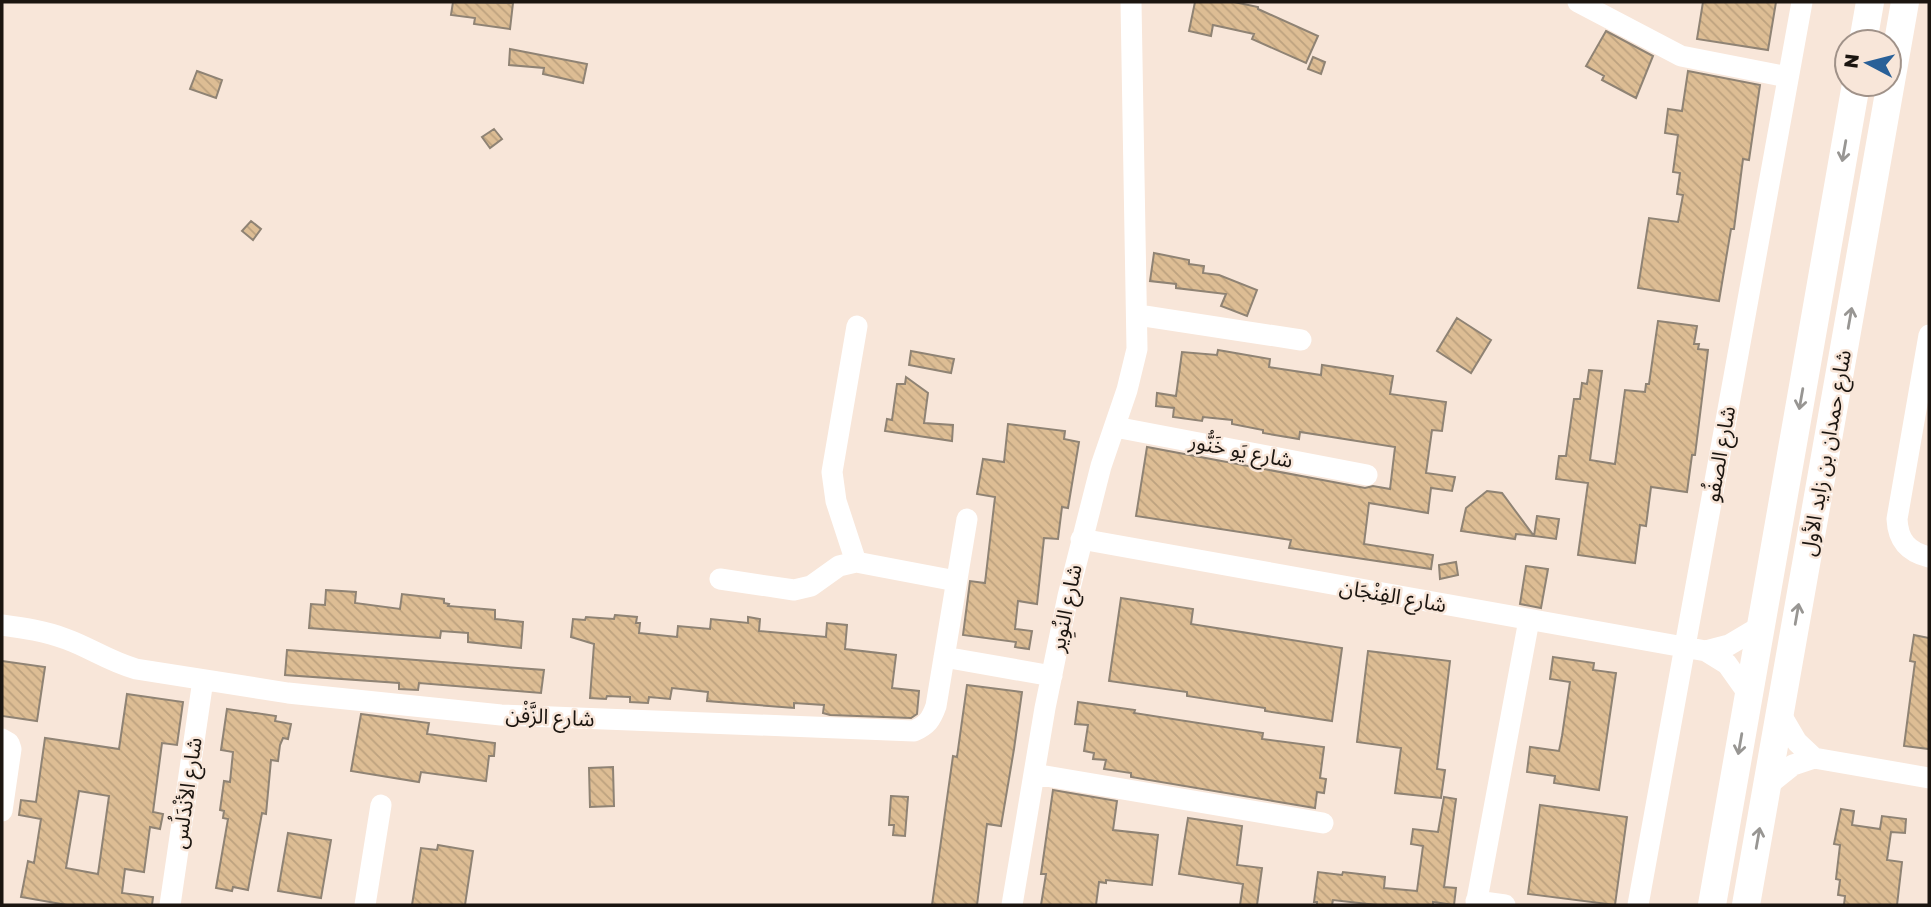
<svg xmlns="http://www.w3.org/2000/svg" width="1931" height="907" font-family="'Golos Text','Noto Sans Arabic',sans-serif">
<defs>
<pattern id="building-back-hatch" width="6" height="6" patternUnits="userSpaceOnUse" patternTransform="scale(1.75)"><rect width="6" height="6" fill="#ddbd94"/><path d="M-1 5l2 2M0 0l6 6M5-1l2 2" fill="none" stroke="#bda27f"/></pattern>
</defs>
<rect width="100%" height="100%" fill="#f8e6d9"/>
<path fill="url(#building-back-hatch)" stroke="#8f8374" stroke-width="2" fill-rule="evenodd" d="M453,2L513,3L510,29L474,24L475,18L451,15Z
M1195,2H1234L1258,7V9L1318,36L1306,63L1252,39L1254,34L1213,25L1211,36L1189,31Z
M1703,2H1776L1768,50L1697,39Z
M1606,31L1653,56L1636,98L1602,80L1604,76L1586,66Z
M510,49L587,64L583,83L543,74L544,68L509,65Z
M1313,57L1325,62L1321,74L1308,69Z
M197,71L222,80L216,98L190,89Z
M1688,71L1760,85L1749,160L1743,159L1734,229H1731L1719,301L1638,288L1649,218L1678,222L1683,195L1677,194L1680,173L1673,172L1678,135L1665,133L1668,109L1682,111Z
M494,129L502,139L490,148L482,137Z
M251,221L261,229L253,240L242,231Z
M1154,253L1189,260V264L1204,266L1203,273L1219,275L1257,290L1247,316L1221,306L1226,294L1176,288V284L1150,281Z
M1457,318L1491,340L1471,373L1437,351Z
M1658,321L1697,326L1694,344H1699L1698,349L1708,350L1695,455H1692L1687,492L1651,487L1646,526L1640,525L1635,563L1578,555L1588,483L1556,479L1559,456H1566L1574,399H1580L1582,383L1587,384L1589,370L1602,371L1590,460L1615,464L1625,390L1645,392L1646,384H1649Z
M1218,350L1270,359L1269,367L1321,375L1322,365L1393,376L1390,394L1446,402L1442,431L1432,430L1426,473L1455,477L1452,491L1431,488L1428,513L1369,503L1364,544L1433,555L1431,569L1289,548L1291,540L1136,516L1147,447L1365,488L1373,486L1390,489L1395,447L1300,432L1299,439L1263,433V430L1232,424V420L1203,417L1202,421L1173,417L1174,408L1156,406L1157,393L1176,396L1182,352L1217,355Z
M911,351L954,359L951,373L909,365Z
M906,377L928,393L924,423L953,425L952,441L885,431L887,419L892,420L897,384H905Z
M1008,424L1065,431L1064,439L1079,442L1068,508L1062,507L1058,539L1044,538L1037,604L1018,601L1015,629L1032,631L1029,649L1015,647L1016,642L963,635L970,581L985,583L995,497L977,494L983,459L1004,462Z
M1487,491L1502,493L1534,536L1516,534L1515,539L1461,531L1466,508Z
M1537,516L1559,519L1556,539L1534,536Z
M1456,562L1458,575L1440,579L1439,565Z
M1526,566L1548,569L1541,608L1520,604Z
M326,590L356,592L355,603L400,609L402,594L444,599V603L449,604L448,606L495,610V619L523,622L521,648L468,642V633L441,631L440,638L309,628L311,604L325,605Z
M1121,598L1193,609L1191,624L1342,648L1332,721L1265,711V708L1187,696V692L1109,681Z
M615,615L637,617L636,623H640L639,633L677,637L678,626L710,629L711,619L748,623V617L760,619L759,631L826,637L827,623L847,625L845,649L896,655L892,688L919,691L917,714L911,718L830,715L823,713L824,705L794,703V708L707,701L708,692L672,688L670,699L649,697L648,703L630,702V697L607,696L606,699L590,698L594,644L571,637L573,619L585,620L586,617L614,619Z
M1914,635L1929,638V749L1904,746L1915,662L1910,661Z
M287,650L544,670L541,693L419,683L418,690L399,689V683L285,675Z
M1368,651L1450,661L1437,769L1445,770L1441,798L1395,793L1401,748L1357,742Z
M1553,657L1594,663L1593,670L1616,673L1599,790L1554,783L1555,776L1527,772L1530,747L1559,751L1562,736L1570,682L1550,679Z
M2,661L45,667L37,721L2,716Z
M967,685L1022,692L1014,749L1001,826L987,824L977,905H932L953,756L957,757Z
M127,694L183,702L177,745L162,743L153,812L163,814L160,829L150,827L144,872L125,869L122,893L153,897L152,905H67L21,897L28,861L34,863L41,819L19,815L21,800L36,802L45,738L119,749ZM79,791L109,796L98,874L66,868Z
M1078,702L1135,710L1134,713L1263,733L1262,739L1324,747L1320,778L1326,779L1324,793L1317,792L1315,808L1131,777V773L1104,769L1106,760L1093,759L1094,753L1084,751L1088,725L1075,724Z
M227,709L276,716L275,721L291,724L288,739L283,738L280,745L278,761L271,760L266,814L262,813L248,890L233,887L232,891L216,888L228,819L223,818L224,811L220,810L224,781L230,782L233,752L221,750Z
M361,714L429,723L427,734L495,743L494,756H489L486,781L421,772L419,782L351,771Z
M613,767L614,806L590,807L589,768Z
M1053,790L1117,801L1113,830L1158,835L1152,885L1106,880V883L1099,882L1096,905H1041L1046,874H1041Z
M891,796L908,797L905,836L893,835L894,825H889Z
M1444,797L1456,799L1444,887L1456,888L1454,905L1433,902V905H1377L1333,900L1332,905H1317V902H1314L1318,872L1342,875L1343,872L1385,877L1384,888L1417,891L1423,846L1411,844L1413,829L1438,832Z
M1540,805L1627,817L1615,905L1528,894Z
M1841,809L1854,811L1852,825L1880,829L1882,816L1906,819L1905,833L1891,832L1887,860L1902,862L1897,905H1844L1845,896L1838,895L1840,880L1836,879L1840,845L1834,844Z
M1188,818L1242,826L1237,865L1262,868L1257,905H1240L1243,884L1179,874Z
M288,833L331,840L321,898L278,891Z
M438,845L473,851L465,905H412L421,848L437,850Z"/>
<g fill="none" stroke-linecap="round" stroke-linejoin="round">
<path stroke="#fff" stroke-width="21" d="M1578,2L1681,56L1788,77
M1138,315L1301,340
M1929,335L1897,519C1898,541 1908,552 1929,557
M1115,427L1367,475
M1081,539L1706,651L1727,664L1749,695
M856,562L836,501L832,472L857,326
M720,579L794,590L811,586L839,566L856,562L956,581
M2,625C24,628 45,631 66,639C91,648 108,661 136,669L288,693L501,715L914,731C927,725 931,720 936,706L967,519
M1706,651L1729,645L1761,626
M944,657L1052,676
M1780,713L1797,742L1814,758
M2,739L9,743L11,749L2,811
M1034,774L1323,823
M1768,785L1793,765L1814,758L1929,778
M1476,901L1505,905
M170,905L203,680
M365,905L381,805
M1012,905L1045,708L1068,596L1101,466L1127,390L1137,349L1131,2
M1476,905L1529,620
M1638,905L1802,2"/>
<path stroke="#fff" stroke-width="28" d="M1863,42L1870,2
M1712,905L1856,84
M1746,905L1905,2"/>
</g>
<defs><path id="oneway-shaft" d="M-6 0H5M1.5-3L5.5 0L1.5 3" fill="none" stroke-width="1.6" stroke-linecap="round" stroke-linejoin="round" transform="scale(1.75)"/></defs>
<g stroke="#989693">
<use href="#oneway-shaft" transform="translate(1844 151) rotate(100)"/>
<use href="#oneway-shaft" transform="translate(1850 318) rotate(-80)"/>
<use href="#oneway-shaft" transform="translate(1801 399) rotate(100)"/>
<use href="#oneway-shaft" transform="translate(1797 614) rotate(-80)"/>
<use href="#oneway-shaft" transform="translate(1740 744) rotate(100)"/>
<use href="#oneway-shaft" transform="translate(1758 838) rotate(-80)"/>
</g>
<g text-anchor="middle" stroke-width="5" stroke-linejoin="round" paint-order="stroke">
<g font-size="21" fill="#1b1510" stroke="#f8e6d9">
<text transform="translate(1241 451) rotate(11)" y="7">شارع يَو خَنُّور</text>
<text transform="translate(1826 453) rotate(-80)" y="7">شارع حمدان بن زايد الأول</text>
<text transform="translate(1720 454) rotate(-80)" y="7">شارع الصفُو</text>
<text transform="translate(1393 596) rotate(10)" y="7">شارع الفِنْجَان</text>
<text transform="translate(1066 608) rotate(-78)" y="7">شارع النُوِير</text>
<text transform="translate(550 717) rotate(3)" y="7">شارع الزَّفْن</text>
<text transform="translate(187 793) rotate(-82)" y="7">شارع الأنْدَلُس</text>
</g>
</g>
<rect width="1931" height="907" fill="none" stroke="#1b1510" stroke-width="7"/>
<g transform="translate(1868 63) rotate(277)"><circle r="33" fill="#f8e6d9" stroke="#a09289" stroke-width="2"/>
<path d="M0-5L12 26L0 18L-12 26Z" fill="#296098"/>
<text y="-10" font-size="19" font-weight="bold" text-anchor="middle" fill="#1b1510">N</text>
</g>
</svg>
